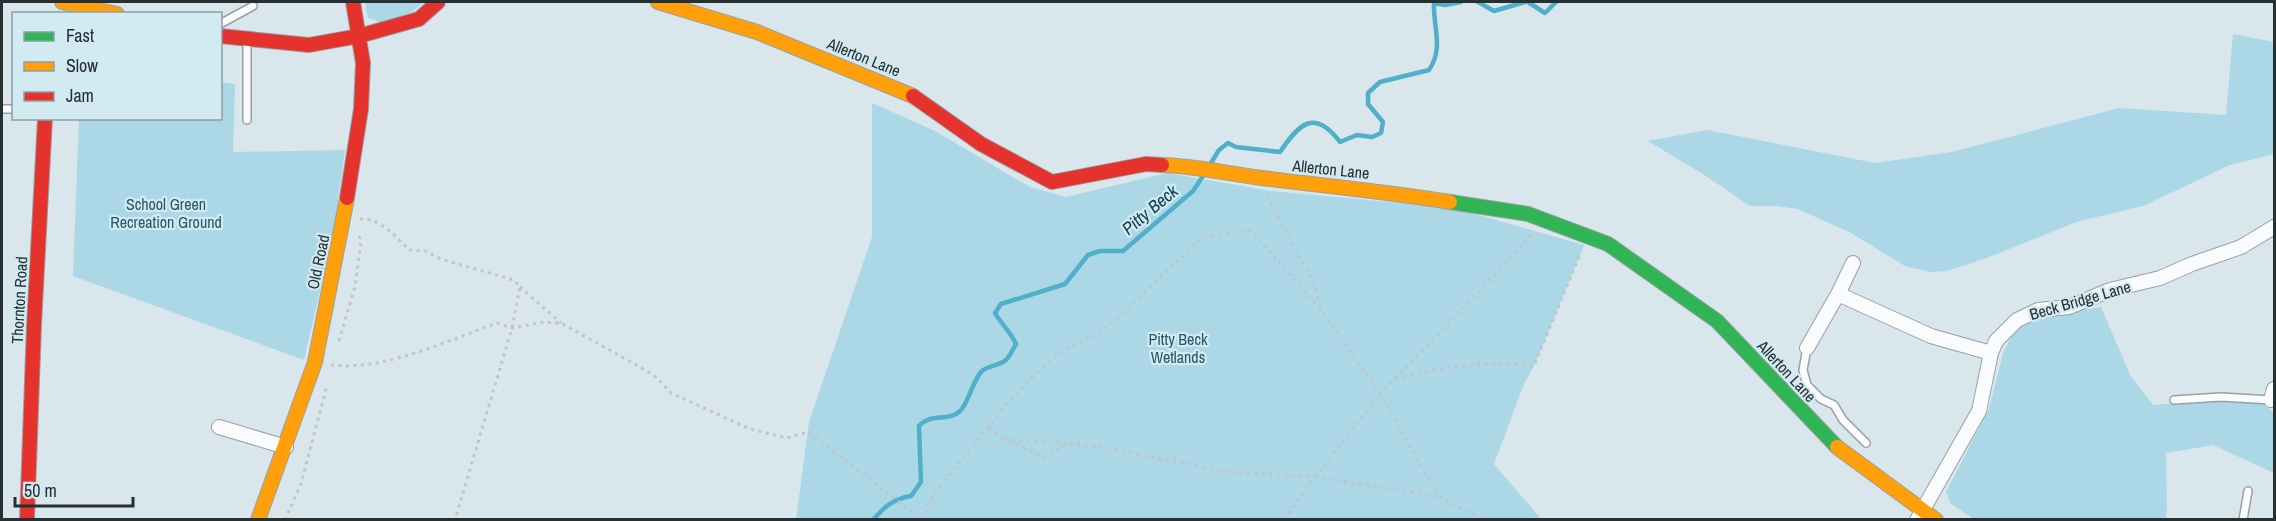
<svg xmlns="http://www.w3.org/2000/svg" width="2276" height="521" font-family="'Archivo Narrow',sans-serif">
<rect width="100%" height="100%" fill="#d9e6eb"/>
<path fill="#abd7e6" d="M365,2H423L412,12L383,23L368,18Z
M2233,34L2274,42V154L2230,165L2143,206L2079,221L1984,259L1947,271L1930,272L1905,266L1851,233L1798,209L1776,206H1750L1706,176L1648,141L1707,130L1875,163L1952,152L2119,108L2226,115Z
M221,82L235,84L233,152L345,150L333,234L304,360L73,276L79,119L220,118Z
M872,103L935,131L1030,187L1066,197L1167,173L1271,191L1454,208L1584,245L1534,366L1524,384L1494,464L1541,519L796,520L809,422L872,237Z
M2101,307L2130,375L2153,405L2223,399L2262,402L2274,413V473L2213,445L2166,453L2167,513L2165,519H1974L1951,504L1946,492L1989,409L2003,353L2015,330L2040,317Z"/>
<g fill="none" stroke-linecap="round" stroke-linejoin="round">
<path stroke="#50b0c9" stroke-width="4.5" d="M1478,2L1494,11L1525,2
M1528,2L1545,13L1556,2
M1211,163L1219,150L1228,143L1236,147L1280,152C1299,124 1314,108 1340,142L1357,135L1372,137L1381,133L1383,122L1368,104V93L1380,82L1429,70C1444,48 1433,28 1434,3L1445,5L1461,2
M873,520C885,506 893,499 911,496L921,482L919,426C931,412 949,423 961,410C968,403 972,383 981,372C987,365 999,366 1006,360C1010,356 1013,349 1016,344C1011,332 1001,324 995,313L1001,304L1065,284L1088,255L1100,251H1123L1193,191L1205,173"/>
<g stroke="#97a1a5" stroke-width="10">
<path id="lane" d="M220,24L253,6
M247,42V120
M2,109H14
M1807,348L1803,370L1807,385L1821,399L1834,405L1843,420L1866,443
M2174,400L2221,397L2271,400
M2243,520L2248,491"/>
</g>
<g stroke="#97a1a5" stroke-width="16">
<path id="street" d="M1838,294L1853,263
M1807,348L1838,294L1931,336L1991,353
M2271,400L2274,389
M219,427L286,447
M1917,520L1979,411L1991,353L1996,341L2017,320L2038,310L2069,307L2110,290L2160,278L2192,264L2241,247L2274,227"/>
</g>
<g stroke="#97a1a5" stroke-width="16">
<path id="fast" d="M1450,202L1528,214L1608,244L1717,321L1837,447"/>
</g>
<g stroke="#97a1a5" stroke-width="16">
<path id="slow" d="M62,2L117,14
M658,2L757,32L913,96
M1162,165C1196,166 1229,174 1262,178C1325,186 1388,192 1450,202
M1837,447L1936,520
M258,520L315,362L347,198"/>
</g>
<g stroke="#97a1a5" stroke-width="16">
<path id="jam" d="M220,36L309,45L359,36L419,19L438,2
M913,96L981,144L1052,182L1146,164L1162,165
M347,198L361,109L363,63L353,2
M27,520L34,325L45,118"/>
</g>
<path stroke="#c0c6c7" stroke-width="3" stroke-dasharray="3 4.5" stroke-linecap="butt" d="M1267,196L1314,283L1321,309
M360,219C379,217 396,237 409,250L425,251L444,260L514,280L520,287L512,328L455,520
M520,287L561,323
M339,341L355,286L361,242L359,236
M331,365C384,371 447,341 497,323L512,328L544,322L561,323L654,375L671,393L750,429L787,438L808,432L923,520
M1396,379C1441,366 1488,361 1534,366L1581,252
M989,427L1001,438
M1067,444L1001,438L1045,457L1067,444L1104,447L1170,461L1185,462L1217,471L1315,477L1437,496
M285,520L301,484L327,385
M923,520L930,499L1004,407L1040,369L1070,346L1100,334L1203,237L1251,230L1322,311L1380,394L1439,497L1484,520
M1284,520L1306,489L1380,394L1495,275L1532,233"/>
<use href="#lane" stroke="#f9fbfc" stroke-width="7"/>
<use href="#street" stroke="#f9fbfc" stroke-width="14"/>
<use href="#fast" stroke="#30b455" stroke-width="14"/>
<use href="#slow" stroke="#ff9f0a" stroke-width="14"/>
<use href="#jam" stroke="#e5322d" stroke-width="14"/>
</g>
<g text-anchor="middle" stroke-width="4.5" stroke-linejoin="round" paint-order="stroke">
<g font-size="16" fill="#262f32" stroke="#d2eaf2">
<text transform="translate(864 57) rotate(22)" y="6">Allerton Lane</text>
<text transform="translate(1331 169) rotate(6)" y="6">Allerton Lane</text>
<text transform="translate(318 262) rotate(-78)" y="6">Old Road</text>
<text transform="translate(19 300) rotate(-87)" y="6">Thornton Road</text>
<text transform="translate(2080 300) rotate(-16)" y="6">Beck Bridge Lane</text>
<text transform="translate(1787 371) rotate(47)" y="6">Allerton Lane</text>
</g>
<g font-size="16" fill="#275766" stroke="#d2eaf2">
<text x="166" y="210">School Green<tspan x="166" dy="18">Recreation Ground</tspan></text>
<text x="1178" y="345">Pitty Beck<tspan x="1178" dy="18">Wetlands</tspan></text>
</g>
<g font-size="18" font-style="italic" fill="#0b3f4d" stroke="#d2eaf2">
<text transform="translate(1150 210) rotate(-40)" y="6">Pitty Beck</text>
</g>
</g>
<rect width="2276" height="521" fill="none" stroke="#262f32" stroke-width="6"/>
<rect x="12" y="12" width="210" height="108" fill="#d2eaf2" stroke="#8d9fa5" stroke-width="1.5"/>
<rect x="24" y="32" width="30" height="9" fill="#30b455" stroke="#8d9fa5" stroke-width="1.5"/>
<text x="66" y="42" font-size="18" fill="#262f32">Fast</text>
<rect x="24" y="62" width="30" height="9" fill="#ff9f0a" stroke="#8d9fa5" stroke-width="1.5"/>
<text x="66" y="72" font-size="18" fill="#262f32">Slow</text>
<rect x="24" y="92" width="30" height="9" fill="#e5322d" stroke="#8d9fa5" stroke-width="1.5"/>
<text x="66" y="102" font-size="18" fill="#262f32">Jam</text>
<path d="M15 497v9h118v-9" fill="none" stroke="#262f32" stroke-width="3"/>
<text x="24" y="497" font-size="18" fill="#262f32" stroke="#d2eaf2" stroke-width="4.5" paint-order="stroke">50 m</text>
</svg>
